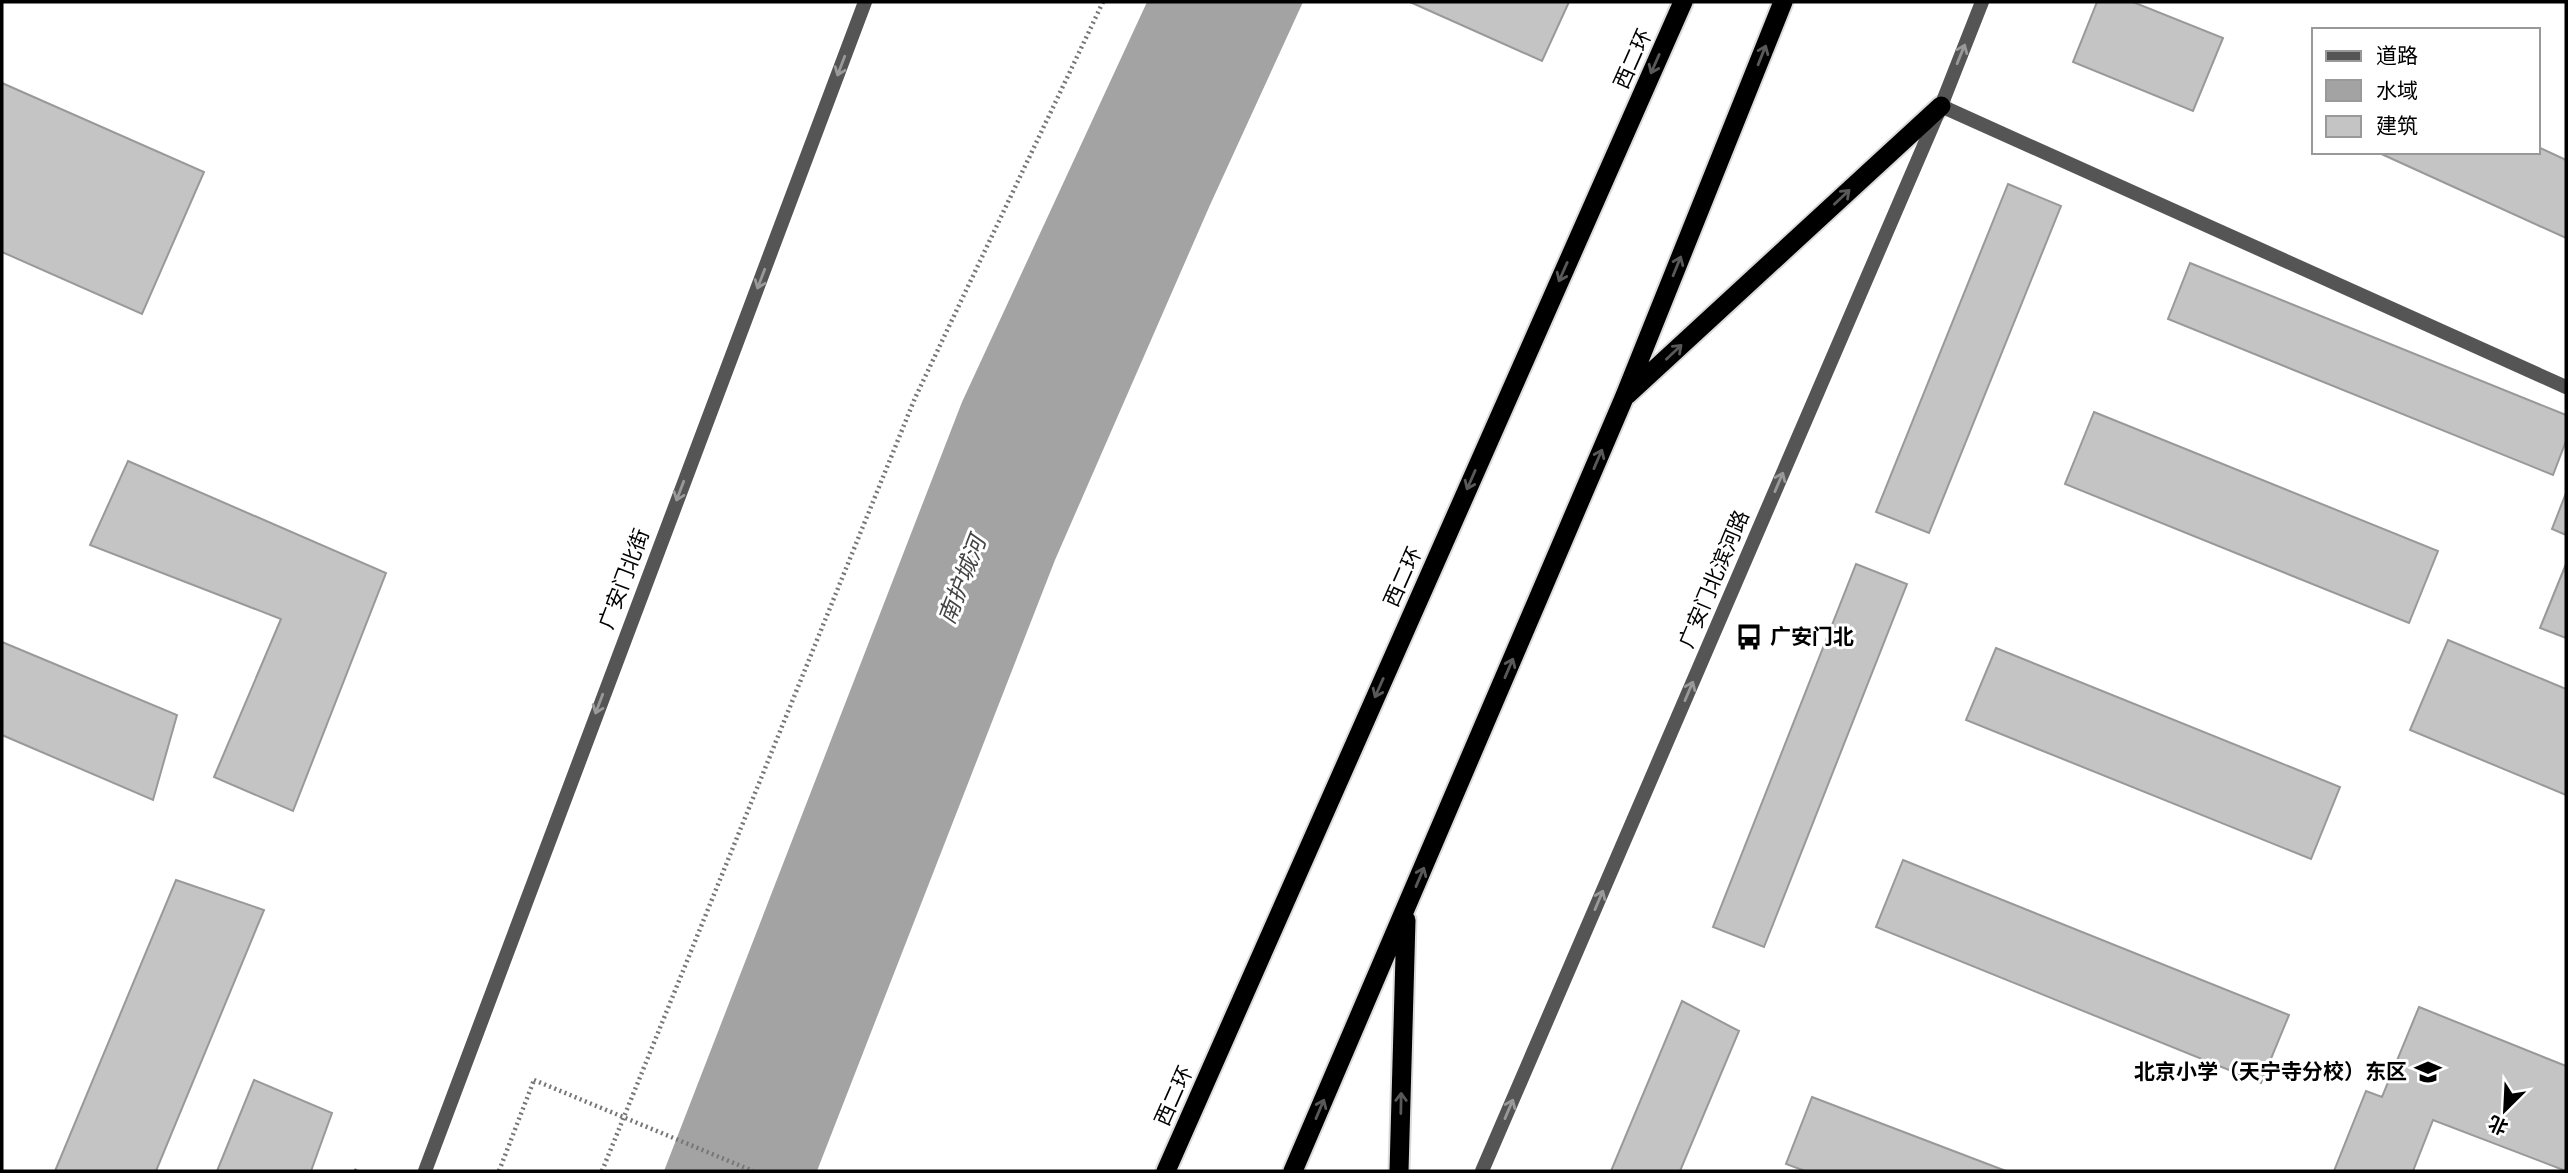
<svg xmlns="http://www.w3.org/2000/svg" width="2568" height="1173" font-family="'Titillium Web','Noto Sans SC',sans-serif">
<rect width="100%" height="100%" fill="#fff"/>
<path fill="#a3a3a3" d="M1147,2H1303L1210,205L1055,560L817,1171H664L962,402Z"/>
<path fill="#c4c4c4" stroke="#999" stroke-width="2" d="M1410,2H1569L1542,61Z
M2097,2H2133L2223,38L2193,111L2073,62Z
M2,83L204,172L142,314L2,252Z
M2538,147L2566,160V238L2377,152H2538Z
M2008,184L2061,206L1929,533L1876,512Z
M2190,263L2566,415V441L2553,475L2168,319Z
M2094,412L2438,551L2409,623L2065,484Z
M128,461L386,573L293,811L214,777L281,619L90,545Z
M2566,493V535L2552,529Z
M1856,564L1907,584L1764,947L1713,927Z
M2566,564V638L2540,628Z
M2448,640L2566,689V795L2410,730Z
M2,642L177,715L153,800L2,735Z
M1996,648L2340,787L2311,859L1966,720Z
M1903,860L2289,1015L2261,1083L1876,927Z
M176,880L264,910L156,1171H55Z
M1682,1001L1739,1031L1680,1171H1611Z
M2419,1007L2566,1066V1171L2433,1120L2413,1171H2334L2366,1091L2382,1097Z
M254,1080L332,1113L311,1171H217Z
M1812,1097L2006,1171H1805L1786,1164Z"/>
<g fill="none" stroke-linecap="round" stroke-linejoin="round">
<g stroke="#dbdbdb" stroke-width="23">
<path id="trunk" d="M1627,395L1941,106
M1166,1171L1683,2
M1293,1171L1624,398L1783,2
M1399,1171L1406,920"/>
</g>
<path stroke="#777" stroke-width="4.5" stroke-dasharray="2 3.5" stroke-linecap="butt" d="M356,1171L357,1169
M499,1171L534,1080
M602,1171L915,398L1103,2"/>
<path stroke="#555" stroke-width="14" d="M1941,106L2566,387"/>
<path stroke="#555" stroke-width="14" d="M425,1171L865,2
M1482,1171L1941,106L1982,2"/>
<use href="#trunk" stroke="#000" stroke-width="19"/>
<path stroke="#777" stroke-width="4.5" stroke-dasharray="2 3.5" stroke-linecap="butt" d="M534,1080L753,1171"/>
</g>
<defs><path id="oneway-shaft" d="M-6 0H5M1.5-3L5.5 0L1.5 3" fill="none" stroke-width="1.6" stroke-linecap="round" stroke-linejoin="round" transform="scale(1.75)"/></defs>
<g stroke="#999">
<use href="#oneway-shaft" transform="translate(1961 54) rotate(-68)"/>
<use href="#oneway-shaft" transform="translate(841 66) rotate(111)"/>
<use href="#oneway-shaft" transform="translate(761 279) rotate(111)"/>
<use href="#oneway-shaft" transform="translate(1779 482) rotate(-67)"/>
<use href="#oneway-shaft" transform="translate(680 491) rotate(111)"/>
<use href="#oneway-shaft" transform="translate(1689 691) rotate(-67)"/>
<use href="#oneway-shaft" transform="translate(599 704) rotate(111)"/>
<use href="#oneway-shaft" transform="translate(1599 900) rotate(-67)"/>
<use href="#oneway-shaft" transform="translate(1509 1109) rotate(-67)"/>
</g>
<g stroke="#595959">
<use href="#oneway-shaft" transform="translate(1762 55) rotate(-68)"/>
<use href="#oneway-shaft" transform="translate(1655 64) rotate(114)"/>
<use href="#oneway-shaft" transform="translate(1842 197) rotate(-43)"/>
<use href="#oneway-shaft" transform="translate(1677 266) rotate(-68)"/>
<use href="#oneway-shaft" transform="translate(1563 272) rotate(114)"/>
<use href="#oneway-shaft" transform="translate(1674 352) rotate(-43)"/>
<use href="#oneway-shaft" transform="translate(1598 459) rotate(-67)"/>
<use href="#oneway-shaft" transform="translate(1471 480) rotate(114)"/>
<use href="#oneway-shaft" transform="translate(1509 668) rotate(-67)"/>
<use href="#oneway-shaft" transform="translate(1379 688) rotate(114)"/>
<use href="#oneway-shaft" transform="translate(1420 877) rotate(-67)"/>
<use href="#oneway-shaft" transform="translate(1401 1103) rotate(-89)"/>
<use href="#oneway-shaft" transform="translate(1320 1109) rotate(-67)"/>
</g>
<defs>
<g id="bus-bare" transform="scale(2.1)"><path d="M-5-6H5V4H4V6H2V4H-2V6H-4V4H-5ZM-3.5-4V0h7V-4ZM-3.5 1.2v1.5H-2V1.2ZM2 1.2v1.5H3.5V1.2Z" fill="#000" stroke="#fff" stroke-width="2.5" paint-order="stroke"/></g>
<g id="school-bare" transform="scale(2.1)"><path d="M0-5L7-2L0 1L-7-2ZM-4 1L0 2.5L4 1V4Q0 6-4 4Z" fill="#000" stroke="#fff" stroke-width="2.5" paint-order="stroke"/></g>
</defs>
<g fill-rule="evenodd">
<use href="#bus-bare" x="1749" y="637"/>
<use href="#school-bare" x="2428" y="1072"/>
</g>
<g text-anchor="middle" stroke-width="6" stroke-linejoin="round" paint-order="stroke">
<g font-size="21" fill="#000" stroke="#fff">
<text transform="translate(1633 59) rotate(-66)" y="7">西二环</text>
<text transform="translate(1403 577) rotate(-66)" y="7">西二环</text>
<text transform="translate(624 579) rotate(-69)" y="7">广安门北街</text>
<text transform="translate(1714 579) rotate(-67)" y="7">广安门北滨河路</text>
<text transform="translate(1174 1096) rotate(-66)" y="7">西二环</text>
</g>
<g font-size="21" font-weight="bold" fill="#000" stroke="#fff" text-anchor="start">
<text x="1770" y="644">广安门北</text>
<text x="2407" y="1079" text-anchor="end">北京小学（天宁寺分校）东区</text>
</g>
<g font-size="23" font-style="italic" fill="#444" stroke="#fff">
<text transform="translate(962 580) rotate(-69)" y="8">南护城河</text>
</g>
</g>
<rect width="2568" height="1173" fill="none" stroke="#000000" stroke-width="7"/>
<rect x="2312" y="28" width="228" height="126" fill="#ffffff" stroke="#999999" stroke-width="2"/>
<rect x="2326" y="51" width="35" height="10" fill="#555555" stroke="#999999" stroke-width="2"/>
<text x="2376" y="63" font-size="21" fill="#000000">道路</text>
<rect x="2326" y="80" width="35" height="21" fill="#a3a3a3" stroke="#999999" stroke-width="2"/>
<text x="2376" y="98" font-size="21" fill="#000000">水域</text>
<rect x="2326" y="116" width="35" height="21" fill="#c4c4c4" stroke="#999999" stroke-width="2"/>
<text x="2376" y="133" font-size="21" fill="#000000">建筑</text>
<g transform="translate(2505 1110) rotate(204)" stroke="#ffffff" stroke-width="5" paint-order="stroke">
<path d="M0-5L12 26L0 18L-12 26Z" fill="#000000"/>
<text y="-10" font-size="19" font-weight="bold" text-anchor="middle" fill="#000000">北</text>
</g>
</svg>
